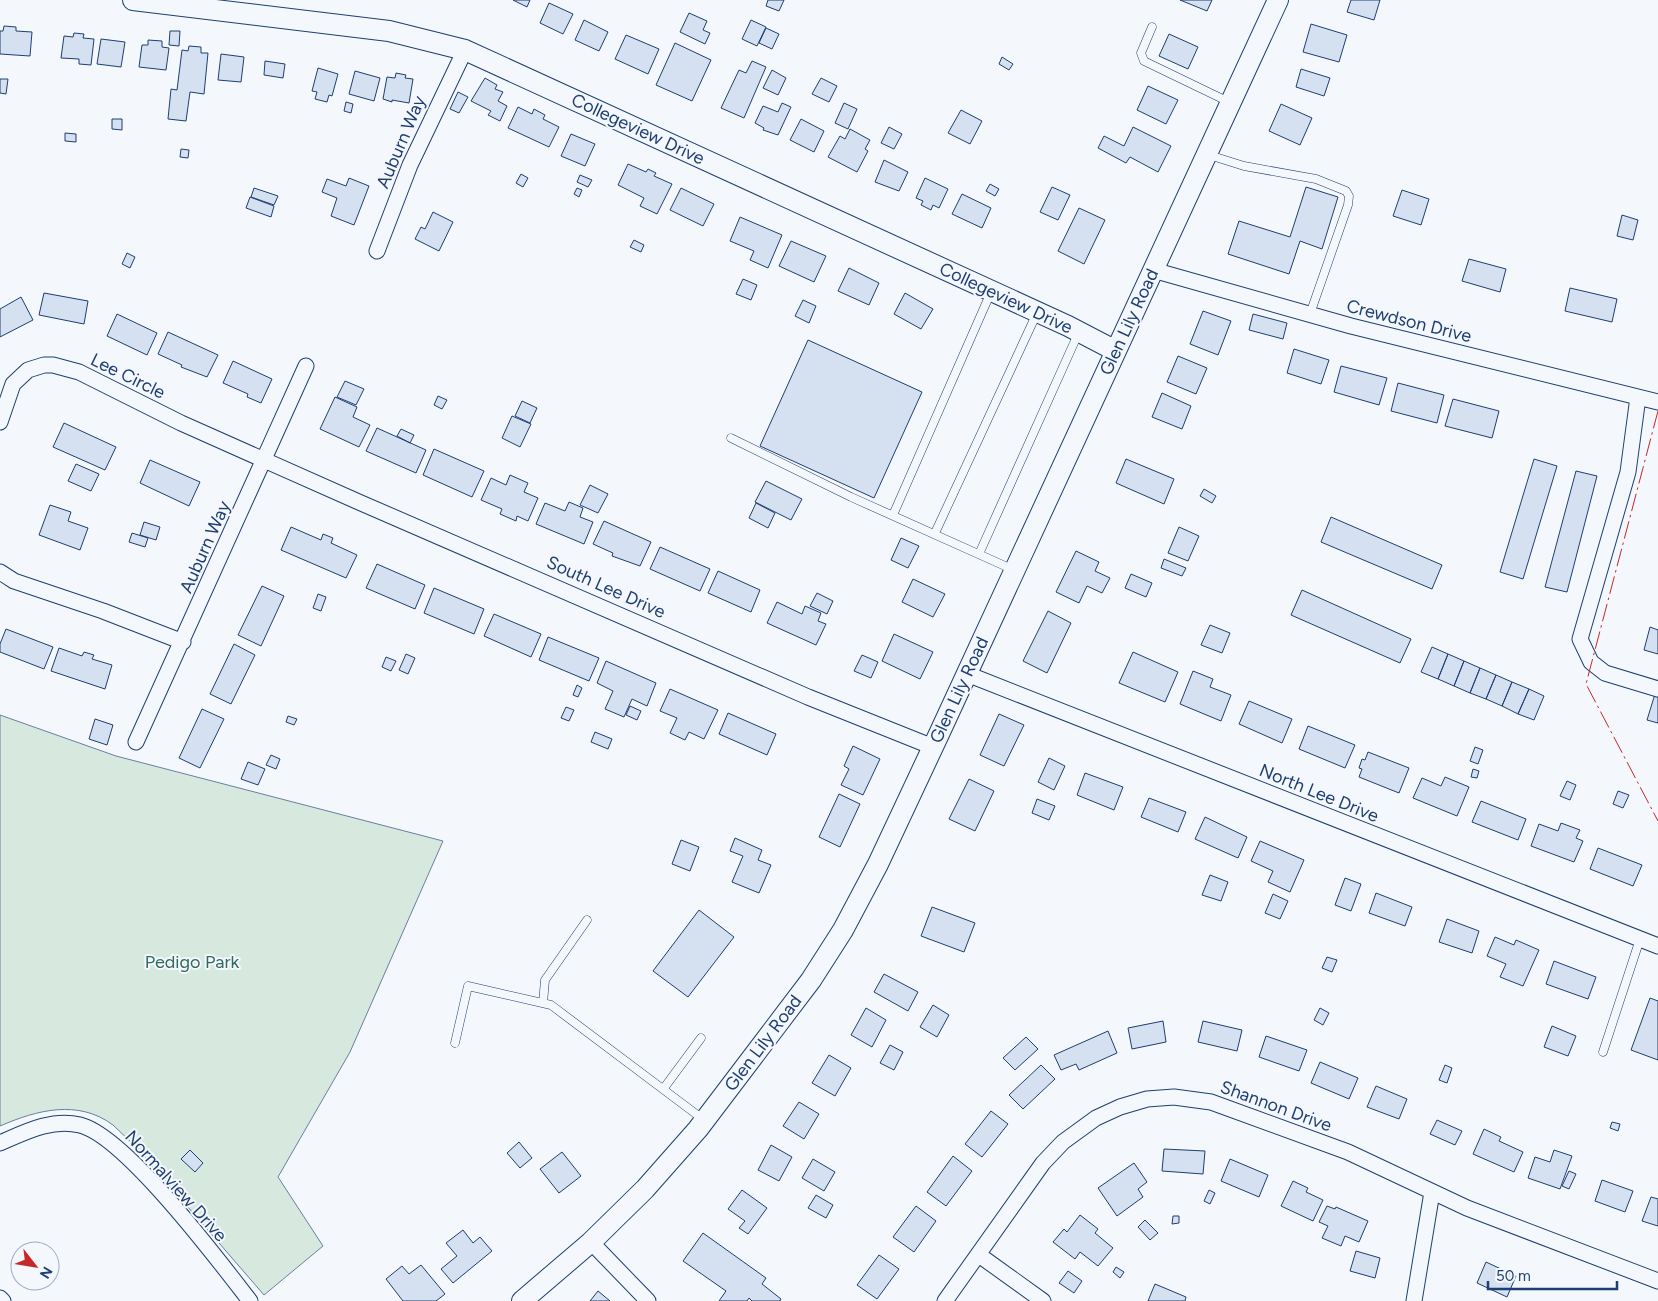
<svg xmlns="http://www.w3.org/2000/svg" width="1658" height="1301" font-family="Figtree,sans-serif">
<rect width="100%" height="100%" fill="#f4f7fb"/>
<path fill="#d7e8df" stroke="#687fa3" d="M0,715L116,756L443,841L350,1052L278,1177L323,1246L264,1295L136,1147C128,1140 121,1132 113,1125C78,1099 37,1110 0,1126Z"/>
<path fill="#d5e0f0" stroke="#1d3f73" d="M513,0H530L527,7Z
M768,0H784L779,11L766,6Z
M1180,0H1212L1207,11Z
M1351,0H1380L1374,20L1347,12Z
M549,3L573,14L563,34L540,23Z
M689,13L707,21L703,30L710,33L705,44L680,32Z
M584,20L608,32L599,51L575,40Z
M751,20L766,27L757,46L742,39Z
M1311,24L1347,35L1339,62L1303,52Z
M4,26L16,27V31L32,32L30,56L0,54V31H3Z
M766,28L779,34L772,49L759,43Z
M170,31H180L179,46L169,45Z
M74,33L84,34L83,38L94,39L91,65L79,64V59L61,58L64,36L73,37Z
M1169,34L1198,47L1188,69L1159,56Z
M626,35L659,49L648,74L615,59Z
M101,39L125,42L121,67L97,64Z
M148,40L162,41V47L169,48L166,70L139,67L142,45H148Z
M675,43L711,60L692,101L656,85Z
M189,46L201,47V53H208L204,94L190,92L186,121L168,119L171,89L177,90L182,50L188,51Z
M221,54L244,57L241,82L218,80Z
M1002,57L1013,64L1009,70L999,64Z
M265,61L285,64L283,78L264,75Z
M752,61L766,67L744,118L721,108L739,70L746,73Z
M318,68L338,74L332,96L329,95L327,102L315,99L317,92L312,91Z
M1301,69L1330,78L1324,96L1296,87Z
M772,70L786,78L778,95L763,88Z
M355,71L380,78L374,101L349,94Z
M396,73L406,75L405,78L413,79L409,103L392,100V102L383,99L387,77L395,78Z
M485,78L497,85L495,89L503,92L498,101L507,106L500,121L488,115L491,111L471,101Z
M821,78L837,86L829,102L812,94Z
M0,79H8L6,94L0,93Z
M1148,86L1178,100L1166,124L1137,110Z
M458,92L468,97L459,113L450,109Z
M346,102L353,104L351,113L344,111Z
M782,103L791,107L778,135L763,130L764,128L755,123L763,106L778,112Z
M844,103L857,109L848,129L835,123Z
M1281,104L1312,118L1300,145L1269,131Z
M518,107L532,114L534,109L545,115L543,119L559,127L549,147L508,128Z
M961,110L982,121L970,144L948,133Z
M112,119H122V130L112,129Z
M801,119L824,131L814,152L790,140Z
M889,127L902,134L894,149L881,143Z
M1133,127L1171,146L1158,172L1130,157L1126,163L1098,148L1104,136L1124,146Z
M850,129L870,140L865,149L868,151L857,172L828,157L840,136L845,139Z
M65,133L76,134V142L65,141Z
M571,134L595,144L585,166L561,156Z
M181,149L189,150L188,158L180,157Z
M884,160L908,172L899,191L875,182Z
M628,164L646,172L648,169L656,173L654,176L672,184L657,214L640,206L644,198L618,185Z
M521,174L528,178L523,187L516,183Z
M580,175L592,180L588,187L577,182Z
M349,178L369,186L354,225L331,216L337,198L322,192L327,179L346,186Z
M925,178L948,189L939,208L933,205L931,210L921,205L923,201L916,198Z
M990,184L999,189L995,196L986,191Z
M1052,187L1070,195L1058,220L1040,212Z
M1306,187L1338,197L1322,249L1300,241L1289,274L1228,254L1239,221L1290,237Z
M254,188L278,196L274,205L251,197Z
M577,188L582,190L579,197L574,194Z
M681,188L714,204L703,226L670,210Z
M1402,190L1429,199L1421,225L1393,216Z
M962,194L991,208L982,228L952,214Z
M250,197L274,206L271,217L246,208Z
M1079,208L1105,220L1084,264L1058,251Z
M433,212L453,222L439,251L415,239L421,227L425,229Z
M1622,215L1638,220L1633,240L1617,236Z
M740,217L782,235L768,268L750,260L754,251L730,241Z
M634,240L644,245L641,252L630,247Z
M791,241L826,256L814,282L779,266Z
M127,253L135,257L130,268L122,264Z
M1469,259L1506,269L1500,292L1462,281Z
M849,268L879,283L869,305L838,291Z
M743,279L757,285L751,300L736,294Z
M1570,288L1617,299L1612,322L1565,311Z
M44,293L88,301L84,324L39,315Z
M905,293L933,309L921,329L894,314Z
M21,297L33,320L0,337V309Z
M803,300L816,306L809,323L795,316Z
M1203,311L1231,321L1218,355L1190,344Z
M117,314L157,333L147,355L107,336Z
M1253,314L1287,323L1283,339L1249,330Z
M168,332L218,355L207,377L181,367L182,365L158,354Z
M808,340L922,392L874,498L760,446Z
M1294,349L1329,360L1321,384L1287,373Z
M1178,356L1207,368L1196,394L1167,382Z
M233,361L272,379L261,403L247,397L248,394L223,383Z
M1341,366L1387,378L1379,405L1334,392Z
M345,381L364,389L356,405L337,397Z
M1398,383L1444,395L1437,423L1391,411Z
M1162,393L1191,406L1182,429L1152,417Z
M438,396L447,400L442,409L434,405Z
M335,397L357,407L353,417L370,425L359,447L320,429Z
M1453,399L1499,411L1492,438L1445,426Z
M522,401L537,408L530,423L515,416Z
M512,416L531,424L520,447L502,438Z
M64,423L116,447L105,470L53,447Z
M377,428L426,450L416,473L366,451Z
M401,429L414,435L410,443L397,436Z
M434,449L484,471L472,497L423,475Z
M1126,459L1174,479L1164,504L1116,483Z
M1534,459L1557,466L1523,579L1500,572Z
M150,460L200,482L189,506L140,483Z
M76,464L99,474L91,491L68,481Z
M1576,471L1597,476L1567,592L1545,587Z
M510,475L528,483L524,492L538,498L528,521L517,516L516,521L500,514L502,509L481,500L491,478L506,485Z
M766,481L802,499L791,520L755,502Z
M590,485L608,494L598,513L580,505Z
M1204,489L1216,496L1212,503L1200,496Z
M569,502L583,508L580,517L593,522L584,544L536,524L545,503L565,511Z
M756,503L775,513L768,528L749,518Z
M50,505L71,512L68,521L88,528L80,550L39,535Z
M1331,517L1442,565L1432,589L1321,542Z
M604,521L651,542L640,566L612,556L613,553L593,544Z
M144,522L160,527L156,540L140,535Z
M291,527L321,540L323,534L333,538L331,543L357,555L346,578L281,550Z
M1179,527L1199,536L1188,561L1168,553Z
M132,533L148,538L145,547L129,542Z
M901,538L919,546L908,568L891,560Z
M660,547L710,569L700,591L650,569Z
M1076,551L1099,562L1095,571L1110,578L1102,593L1087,586L1079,603L1056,592Z
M1164,559L1186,568L1182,576L1161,568Z
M377,564L425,585L415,609L366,588Z
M718,571L760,590L751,612L708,593Z
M1131,574L1152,583L1146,597L1125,588Z
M913,579L945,594L933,617L902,602Z
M262,586L284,596L261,646L238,635Z
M434,588L484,609L474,634L424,613Z
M1302,590L1411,639L1400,663L1291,615Z
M817,593L833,601L827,614L810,606Z
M318,594L326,597L321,611L313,608Z
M777,602L802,614L805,606L821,613L818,621L826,624L816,645L767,623Z
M1048,611L1071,623L1047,673L1023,661Z
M494,614L541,634L531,657L484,636Z
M1210,625L1230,633L1222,653L1201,645Z
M1650,627L1658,630V654L1644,650Z
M6,629L53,647L44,669L0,652V644Z
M894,634L933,652L920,679L882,661Z
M548,637L599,658L589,681L539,660Z
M234,644L255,655L231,704L210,694Z
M1432,647L1448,654L1438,679L1421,672Z
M59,648L82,656L84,652L94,655L92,659L112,665L105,689L51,671Z
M1133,652L1178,672L1165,702L1119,683Z
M406,654L415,658L408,674L399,670Z
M1448,654L1464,661L1454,686L1438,679Z
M862,655L878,662L871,678L854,671Z
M386,657L396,661L391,671L382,667Z
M606,661L656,683L647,706L632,699L624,717L605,709L613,691L597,683Z
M1464,661L1480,668L1470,693L1454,686Z
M1480,668L1496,675L1486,699L1470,693Z
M1193,671L1213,679L1210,687L1231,695L1221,721L1180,704Z
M1496,675L1512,682L1502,706L1486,699Z
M1512,682L1529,689L1518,714L1502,706Z
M577,685L582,688L578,697L573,695Z
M670,689L718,710L704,739L689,732L685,740L670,733L677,718L660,711Z
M1529,689L1544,696L1534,720L1518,714Z
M1655,694L1658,695V723L1647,720Z
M1249,701L1292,719L1282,743L1239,724Z
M630,706L641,711L637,720L626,715Z
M566,707L574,710L569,721L561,718Z
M202,709L224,719L200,768L179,758Z
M728,713L776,734L767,755L719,734Z
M999,714L1024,725L1004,766L980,755Z
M288,716L297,719L294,725L286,722Z
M95,719L113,725L107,745L89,739Z
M1308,726L1355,745L1345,768L1299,749Z
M595,732L612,739L608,749L591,742Z
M853,746L880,759L863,795L841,785L849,769L844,766Z
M1475,747L1483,750L1478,764L1470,761Z
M1368,752L1409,768L1399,793L1359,777L1362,769L1359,768L1362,759L1365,760Z
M271,755L280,759L276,769L266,765Z
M1049,758L1065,766L1054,790L1038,782Z
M248,762L265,769L258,785L241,779Z
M1473,769L1479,771L1477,778L1471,777Z
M1085,773L1123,787L1114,810L1077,795Z
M1445,777L1469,787L1457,816L1413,798L1422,778L1441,786Z
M969,779L994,791L975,831L949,819Z
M1567,781L1576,785L1570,800L1560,796Z
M1618,791L1629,795L1623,808L1613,804Z
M839,794L860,804L840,847L819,837Z
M1149,798L1186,812L1178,832L1141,817Z
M1037,799L1055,806L1049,820L1032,813Z
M1481,801L1526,819L1518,840L1472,822Z
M1205,817L1247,837L1238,858L1195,839Z
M1561,823L1580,830L1576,838L1583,841L1574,862L1531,846L1539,824L1558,831Z
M735,838L762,850L758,860L771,865L759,893L732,882L743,856L730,851Z
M681,840L699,847L690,871L672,864Z
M1260,841L1304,860L1290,892L1268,882L1273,871L1251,861Z
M1598,848L1642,865L1633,886L1590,869Z
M1210,875L1228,882L1221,901L1202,895Z
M1345,878L1361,884L1351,911L1335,905Z
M1376,893L1412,907L1405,926L1369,913Z
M1273,894L1288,901L1280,919L1265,913Z
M932,907L975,923L964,952L921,936Z
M699,910L734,937L688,997L653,971Z
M1447,919L1479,931L1472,953L1439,942Z
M1495,937L1514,945L1516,940L1539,950L1523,986L1500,977L1506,964L1487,956Z
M1327,957L1337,960L1332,972L1322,968Z
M1554,961L1596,977L1588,999L1546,984Z
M884,974L918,992L908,1011L874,992Z
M1650,998L1658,1001V1060L1631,1050Z
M933,1005L949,1015L937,1037L920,1027Z
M866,1008L886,1020L872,1047L851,1035Z
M1320,1008L1329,1013L1323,1025L1314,1020Z
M1163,1021L1166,1042L1132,1049L1128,1028Z
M1203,1021L1242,1030L1237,1051L1198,1042Z
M1552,1026L1576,1036L1568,1056L1544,1047Z
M1108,1031L1117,1053L1079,1070L1076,1064L1061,1070L1054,1055Z
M1266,1036L1307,1050L1299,1071L1259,1057Z
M1026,1037L1038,1049L1015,1070L1003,1058Z
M890,1045L903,1052L894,1070L880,1063Z
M829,1055L851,1068L835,1096L812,1083Z
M1320,1062L1358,1078L1349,1099L1311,1083Z
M1041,1065L1055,1079L1023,1109L1009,1095Z
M1445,1065L1452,1068L1447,1083L1439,1080Z
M1376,1086L1407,1099L1399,1119L1367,1107Z
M799,1102L819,1114L804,1139L783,1126Z
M991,1111L1008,1124L982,1157L965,1144Z
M1437,1120L1462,1131L1455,1145L1430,1134Z
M1612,1122L1620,1124L1618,1131L1610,1128Z
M1484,1129L1501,1137L1499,1141L1523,1152L1514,1172L1473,1154Z
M519,1142L532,1158L520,1168L507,1153Z
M771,1145L792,1157L779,1181L758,1170Z
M1164,1149L1205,1151L1203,1174L1162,1171Z
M190,1150L203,1163L195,1172L181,1159Z
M1554,1150L1572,1156L1560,1189L1528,1178L1535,1157L1550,1162Z
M562,1152L581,1176L559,1193L540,1169Z
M953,1156L972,1171L946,1206L927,1192Z
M813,1159L835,1172L824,1191L802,1178Z
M1230,1159L1268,1175L1259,1197L1221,1181Z
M1134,1163L1147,1182L1138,1189L1143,1197L1117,1216L1098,1188Z
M1569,1171L1576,1174L1569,1189L1562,1186Z
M1602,1180L1633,1191L1625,1212L1595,1201Z
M1293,1181L1308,1188L1306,1192L1323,1200L1313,1221L1281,1206Z
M742,1190L767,1208L748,1234L739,1228L745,1221L728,1209Z
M1209,1190L1215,1193L1210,1204L1204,1201Z
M816,1195L833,1205L826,1218L808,1208Z
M1651,1197L1658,1199V1226L1642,1221Z
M916,1206L936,1221L914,1252L893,1237Z
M1327,1206L1335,1209L1336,1207L1368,1221L1359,1242L1345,1236L1341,1246L1322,1238L1328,1226L1319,1222Z
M1080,1215L1098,1229L1095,1233L1113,1248L1098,1266L1080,1252L1075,1259L1053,1242L1064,1229L1067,1232Z
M1173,1216H1179V1223L1172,1224Z
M1145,1220L1158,1233L1150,1240L1138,1227Z
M463,1230L473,1243L480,1237L492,1251L453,1283L441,1269L457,1256L446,1243Z
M703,1233L766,1278L762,1284L781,1299L780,1301H752L749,1298L747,1301H719L726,1291L683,1261Z
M1356,1251L1380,1258L1375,1278L1350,1271Z
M879,1255L899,1269L877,1299L857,1285Z
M1486,1262L1516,1276L1507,1297L1477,1283Z
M421,1265L445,1294L436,1301H403L386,1279L402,1266L409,1274Z
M1116,1267L1124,1272L1120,1278L1113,1272Z
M1068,1271L1082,1281L1074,1293L1059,1283Z
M1155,1284L1186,1297L1185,1301H1148Z
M598,1291L610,1301H590Z"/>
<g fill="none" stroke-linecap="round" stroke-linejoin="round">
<g stroke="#1d3f73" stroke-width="9">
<path id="service" d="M1152,27L1141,53L1144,61L1229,102
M1209,155L1244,166L1316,179L1346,191L1349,196L1348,205L1310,314
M731,438L851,497L1014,570
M893,515L991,292
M935,533L1037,313
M979,554L1078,334
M543,1003L545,980L587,920
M455,1043L468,986L551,1005L704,1120
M1603,1052L1640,939
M664,1088L701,1038"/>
</g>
<g stroke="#1d3f73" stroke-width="17">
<path id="minor" d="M377,251L410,165L465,50
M1153,270L1351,326L1658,402
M1638,397L1628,472L1580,639L1591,662L1605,673L1658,689
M0,422L13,384L28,370L44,365H53L79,372L181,423L361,503L808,697L933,747
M0,572L14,581L103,611L183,642
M967,674L1658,946
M136,742L306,366
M0,1143C25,1132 52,1118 80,1125C125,1136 219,1261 250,1301
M591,1242L648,1301
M979,1255L1043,1301
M0,1298L3,1301
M945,1301L1043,1163L1063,1142L1096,1118L1120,1107L1147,1099L1174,1097L1211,1102L1348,1152L1467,1208L1658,1281
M1414,1301L1432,1192"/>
</g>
<g stroke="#1d3f73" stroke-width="22">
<path id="tertiary" d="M133,0L389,31L465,50L1068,326L1116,351
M522,1301L591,1242L645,1189L698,1129L811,980L843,930L878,864L939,734L1278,0"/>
</g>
<use href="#service" stroke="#f4f7fb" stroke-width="8"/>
<use href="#minor" stroke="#f4f7fb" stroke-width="15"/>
<use href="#tertiary" stroke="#f4f7fb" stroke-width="20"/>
<path stroke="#c62828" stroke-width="1" stroke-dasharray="18 4 2.5 4" stroke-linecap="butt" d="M1658,411L1586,684L1658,821"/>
</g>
<g text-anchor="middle" stroke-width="4" stroke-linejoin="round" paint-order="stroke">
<g font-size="18" fill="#1d3f73" stroke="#f4f7fb">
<text transform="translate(638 129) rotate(25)" y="6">Collegeview Drive</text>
<text transform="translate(401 142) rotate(-67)" y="6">Auburn Way</text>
<text transform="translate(1006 298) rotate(25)" y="6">Collegeview Drive</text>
<text transform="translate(1409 321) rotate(14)" y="6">Crewdson Drive</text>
<text transform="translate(1129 322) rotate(-65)" y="6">Glen Lily Road</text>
<text transform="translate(128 376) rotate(26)" y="6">Lee Circle</text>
<text transform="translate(205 547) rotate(-66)" y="6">Auburn Way</text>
<text transform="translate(606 587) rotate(24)" y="6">South Lee Drive</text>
<text transform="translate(959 690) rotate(-65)" y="6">Glen Lily Road</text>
<text transform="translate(1319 793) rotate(22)" y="6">North Lee Drive</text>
<text transform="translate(763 1043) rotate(-53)" y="6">Glen Lily Road</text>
<text transform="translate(1276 1106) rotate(20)" y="6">Shannon Drive</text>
<text transform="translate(176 1186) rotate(48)" y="6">Normalview Drive</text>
</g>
<g font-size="18" fill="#2c6c60" stroke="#f4f7fb">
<text x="192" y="968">Pedigo Park</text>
</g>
</g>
<g transform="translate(35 1266) rotate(121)"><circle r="24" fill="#f4f7fb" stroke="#9eadc5"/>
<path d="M0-4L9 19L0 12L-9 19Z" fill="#c62828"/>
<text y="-8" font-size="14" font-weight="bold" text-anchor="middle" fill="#1d3f73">N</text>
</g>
<path d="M1488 1281v8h129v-8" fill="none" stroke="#1d3f73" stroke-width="2.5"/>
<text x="1496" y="1281" font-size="15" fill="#1d3f73" stroke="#f4f7fb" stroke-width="4" paint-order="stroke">50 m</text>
</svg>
